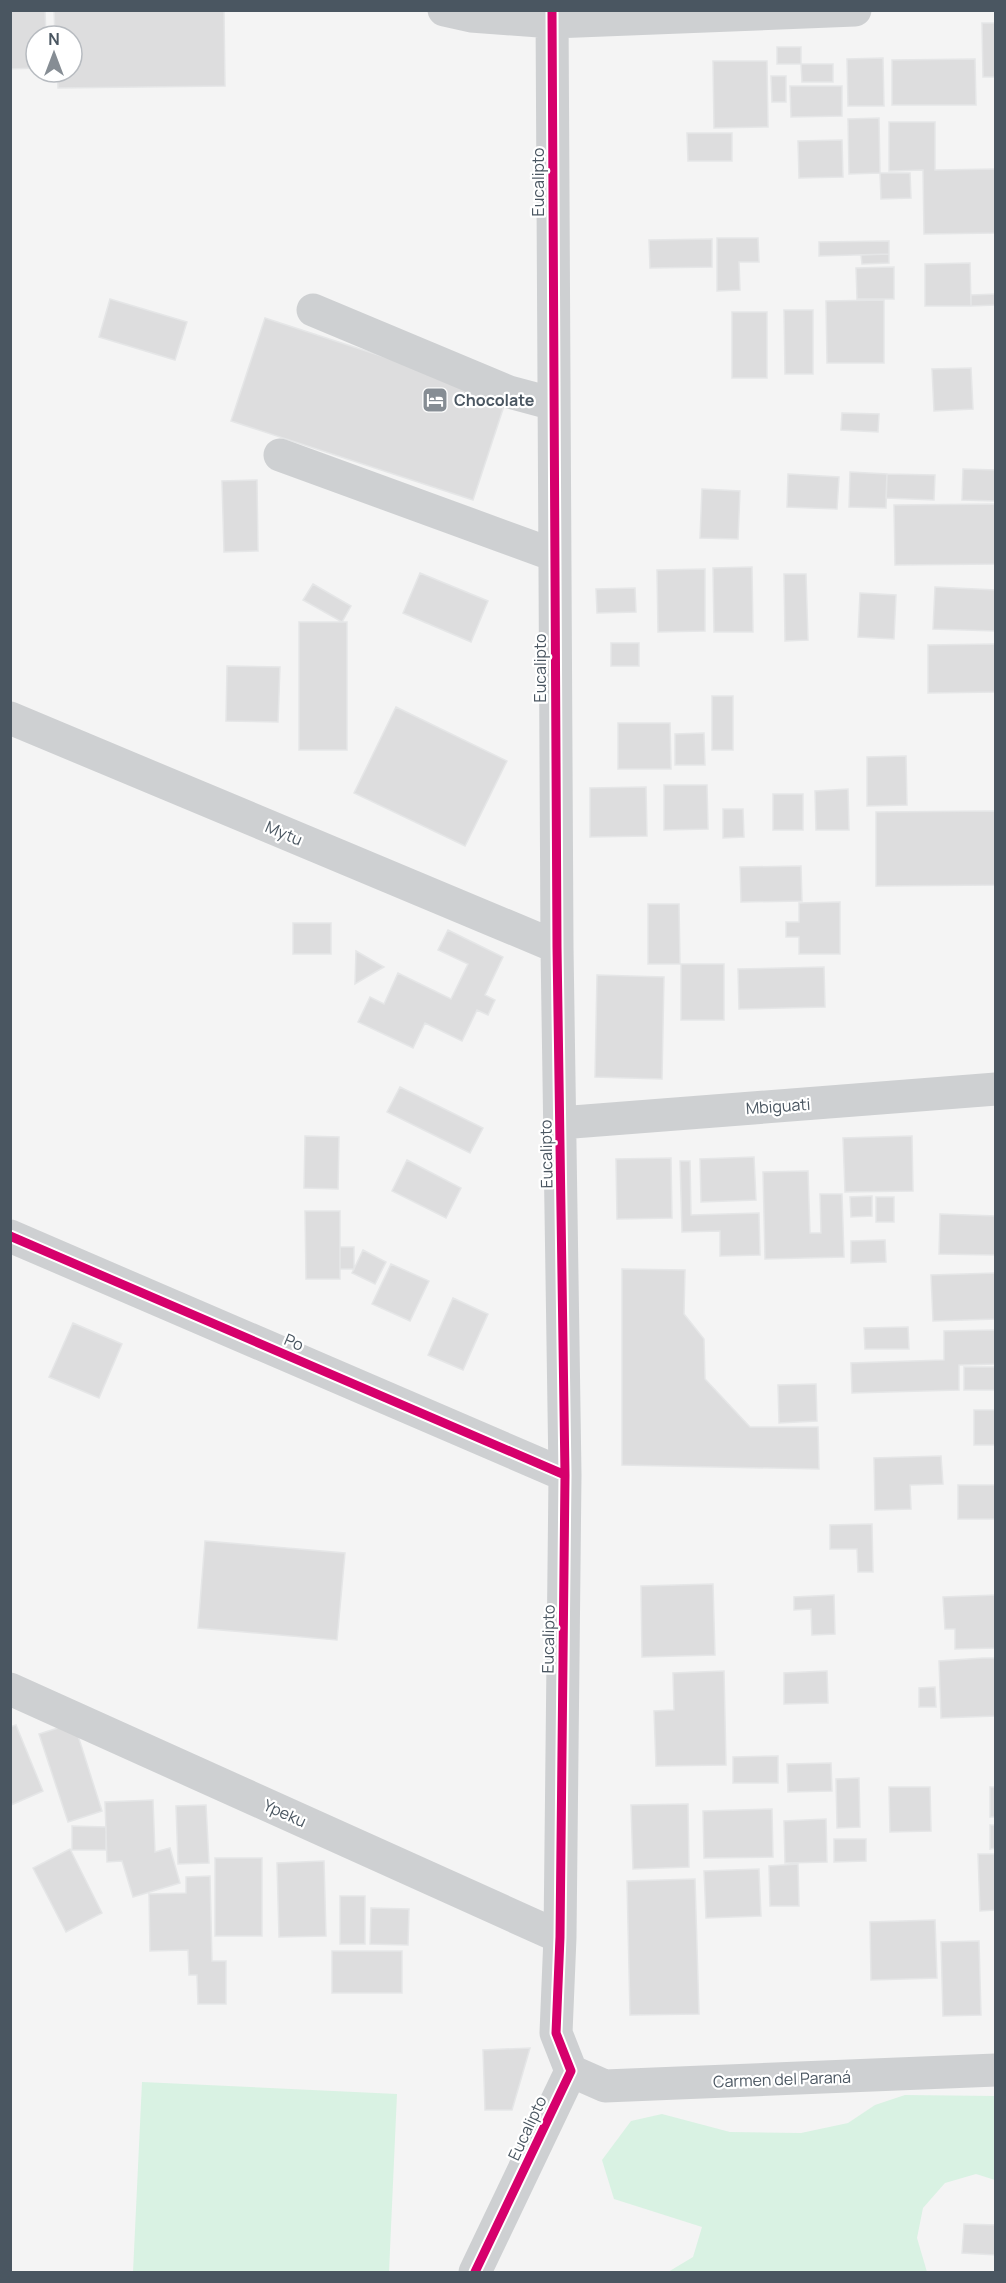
<svg xmlns="http://www.w3.org/2000/svg" width="1006" height="2283" font-family="Manrope,sans-serif">
<rect width="100%" height="100%" fill="#f4f4f4"/>
<path fill="#d9f2e3" d="M142,2082L397,2094L389,2272H133Z
M905,2095L995,2096V2180L976,2174L945,2183L923,2208L917,2238L927,2272H668L693,2257L702,2227L614,2199L602,2160L631,2121L662,2114L730,2132L801,2133L848,2123L875,2105Z"/>
<path fill="#ddddde" stroke="#e5e6e7" stroke-width="1.5" d="M10,10H45L46,36H36V68L10,69Z
M54,10H224L225,86L58,88L57,72H72V36H55Z
M982,23H996V77H983Z
M777,47H801V64H777Z
M883,58L884,106H848L847,59Z
M975,59L976,105H892V60Z
M713,61H767L768,127L714,128Z
M801,64H833V82H802Z
M771,76H786V102H772Z
M790,86H842V116L791,117Z
M879,118L880,173L849,174L848,119Z
M889,122H935V170L996,169V233L924,234L923,170L889,171Z
M687,133H732V161H688Z
M842,140L843,177L799,178L798,141Z
M880,173H910L911,198L881,199Z
M717,238H758L759,262H739L740,290L717,291Z
M712,239V267L650,268L649,240Z
M889,241V254L819,256V242Z
M889,254V263L862,264L861,255Z
M970,263L971,306H925V264Z
M894,267V299H857L856,268Z
M996,294V305L971,306V295Z
M110,299L187,322L175,360L99,337Z
M884,300V363H827L826,301Z
M784,310H813V374H785Z
M732,312H767V378H732Z
M265,318L507,397L473,500L231,421Z
M971,368L973,409L934,411L932,369Z
M842,413L879,414L878,432L841,430Z
M963,469L996,470V501L962,500Z
M850,472L887,474L886,508L849,507Z
M788,474L839,477L837,509L787,507Z
M887,474L935,475L934,500L886,498Z
M257,480L258,551L224,552L222,481Z
M702,489L740,491L738,539L700,538Z
M996,504V564L895,565L894,505Z
M752,567L753,632H714L713,568Z
M705,569V631L658,632L657,570Z
M420,573L488,601L471,642L403,613Z
M784,574H806L808,640L785,641Z
M313,584L351,606L342,622L303,600Z
M935,587L996,590V631L933,629Z
M635,588L636,612L597,613L596,589Z
M860,593L896,595L894,639L858,637Z
M299,622H347V750H299Z
M611,643H639V666H611Z
M996,644V692L928,693V645Z
M227,666L280,667L278,722L226,721Z
M712,696H733V750H712Z
M396,707L507,761L465,846L354,793Z
M618,723H670L671,769H618Z
M704,733L705,765H675V734Z
M906,756L907,805L867,806V757Z
M664,785H707L708,829L664,830Z
M646,787L647,836L590,837V788Z
M848,789L849,830H816L815,791Z
M773,794H803V830H773Z
M723,809H743L744,837L723,838Z
M996,811V885L876,886V812Z
M801,866L802,901L741,902L740,867Z
M840,902V954H799V937H786V922H799V903Z
M648,904H679L680,964H648Z
M293,923H331V954H293Z
M448,930L503,957L485,995L495,1000L488,1015L477,1010L462,1041L425,1023L413,1048L358,1022L370,997L384,1004L398,973L451,999L468,964L438,950Z
M356,951L384,967L355,984Z
M681,964H724V1020H681Z
M824,967L825,1007L739,1009L738,969Z
M597,975L664,977L662,1079L595,1077Z
M400,1087L483,1128L470,1153L387,1112Z
M305,1136L339,1137L338,1189L304,1188Z
M912,1136L913,1191L845,1192L843,1138Z
M754,1157L756,1200L701,1202L700,1159Z
M671,1158L672,1218L617,1219L616,1159Z
M407,1160L461,1188L446,1218L392,1191Z
M680,1161H690L691,1215L759,1213L760,1255L720,1256V1231L682,1232Z
M808,1171L810,1233H821L820,1194H842L844,1257L765,1259L763,1172Z
M872,1196V1216L851,1217L850,1197Z
M876,1197H894V1222H876Z
M305,1211H340V1279H306Z
M940,1214L996,1216V1255L939,1254Z
M885,1240L886,1262L851,1263V1241Z
M340,1247H354V1269H340Z
M363,1250L386,1262L375,1284L352,1273Z
M391,1264L429,1281L410,1321L372,1304Z
M622,1269L685,1270L684,1314L704,1339L705,1379L750,1427H818L819,1469L622,1465Z
M996,1273V1319L933,1321L931,1275Z
M453,1298L488,1314L463,1370L428,1355Z
M73,1323L122,1344L99,1398L49,1377Z
M908,1327L909,1349H865L864,1328Z
M996,1330V1364L959,1365V1390L852,1393L851,1363L944,1360V1331Z
M964,1367H996V1390H964Z
M816,1384L817,1421L779,1423L778,1385Z
M974,1410H996V1445H974Z
M941,1456L943,1484L910,1485L911,1509L875,1510L874,1458Z
M958,1485H996V1519H958Z
M872,1524L873,1572H858L857,1549H830V1525Z
M205,1541L345,1553L337,1640L198,1628Z
M713,1584L715,1655L642,1657L641,1586Z
M834,1595L835,1634L812,1635L811,1609L794,1610V1597Z
M996,1595V1648L955,1649V1629H945L943,1597Z
M983,1658H996V1716L941,1718L939,1661Z
M724,1671L726,1765L656,1766L654,1711L674,1710L673,1673Z
M827,1671L828,1703L784,1704V1673Z
M935,1687L936,1707H919V1688Z
M74,1723L102,1811L68,1822L39,1734Z
M16,1725L43,1791L11,1805L10,1727Z
M778,1756V1783H733V1757Z
M831,1763L832,1791L788,1792L787,1764Z
M859,1778L860,1827L837,1828L836,1779Z
M889,1787H930L931,1831L890,1832Z
M990,1787H996V1817H990Z
M153,1800L155,1852L170,1848L180,1883L133,1897L122,1861L107,1862L105,1802Z
M688,1804L689,1867L633,1869L631,1805Z
M206,1805L209,1863L178,1864L176,1806Z
M772,1809L773,1857L704,1858L703,1811Z
M826,1819L827,1862L785,1863L784,1821Z
M990,1825H996V1848L990,1849Z
M72,1826L106,1827V1850H72Z
M834,1839H866V1861L834,1862Z
M70,1849L102,1913L66,1932L33,1868Z
M978,1854H996V1910L980,1911Z
M215,1858H262V1936H215Z
M324,1861L326,1936L279,1937L277,1863Z
M798,1864L799,1906H770L769,1866Z
M759,1869L761,1916L706,1918L704,1871Z
M210,1876L212,1961H226V2004H198L197,1975H189L188,1950L150,1951L149,1894L186,1893V1877Z
M695,1879L699,2014L630,2015L627,1881Z
M340,1896H365V1944H340Z
M371,1908L409,1909L408,1945L370,1944Z
M935,1920L937,1978L871,1980L870,1922Z
M979,1941L981,2015L943,2016L941,1942Z
M332,1951H402V1993H332Z
M530,2048L512,2110H485L483,2050Z
M964,2224L996,2225V2255L962,2253Z"/>
<g fill="none" stroke-linecap="round" stroke-linejoin="round">
<path stroke="#ced0d2" stroke-width="33" d="M444,10L471,16L553,22L855,10
M313,310L509,392L554,404
M280,455L554,555
M10,718L557,947
M560,1123L996,1089
M10,1236L565,1475
M10,1689L560,1937
M571,2071L605,2086L996,2070
M475,2272L571,2071L556,2033L560,1937L565,1475L557,947L552,10"/>
<g stroke="#fff" stroke-width="13">
<path id="cycleway" d="M10,1236L565,1475
M475,2272L571,2071L556,2033L560,1937L565,1475L557,947L552,10"/>
</g>
<use href="#cycleway" stroke="#d6006c" stroke-width="9"/>
</g>
<defs>
<g id="hotel-square" transform="scale(1.35)"><rect x="-9" y="-9" width="18" height="18" rx="4" fill="#868d94" stroke="#fff"/><path d="M-6-4.5h1.5V1H6V5H4.5V3h-9V5H-6ZM-4 0a1.8 1.8 0 1 1 3.6 0ZM.5 0V-2.5h3Q6-2.5 6 0Z" fill="#fff"/></g>
</defs>
<g fill-rule="evenodd">
<use href="#hotel-square" x="435" y="400"/>
</g>
<g text-anchor="middle" stroke-width="4.5" stroke-linejoin="round" paint-order="stroke">
<g font-size="16" fill="#4a5661" stroke="#fff">
<text transform="translate(538 182) rotate(-90)" y="6">Eucalipto</text>
<text transform="translate(540 668) rotate(-90)" y="6">Eucalipto</text>
<text transform="translate(284 833) rotate(23)" y="6">Mytu</text>
<text transform="translate(778 1106) rotate(-4)" y="6">Mbiguati</text>
<text transform="translate(546 1154) rotate(-91)" y="6">Eucalipto</text>
<text transform="translate(294 1342) rotate(23)" y="6">Po</text>
<text transform="translate(548 1639) rotate(-89)" y="6">Eucalipto</text>
<text transform="translate(285 1813) rotate(24)" y="6">Ypeku</text>
<text transform="translate(782 2079) rotate(-2)" y="6">Carmen del Paraná</text>
<text transform="translate(527 2128) rotate(-65)" y="6">Eucalipto</text>
</g>
<g font-size="16" font-weight="bold" fill="#4a5661" stroke="#fff" text-anchor="start">
<text x="454" y="406">Chocolate</text>
</g>
</g>
<rect width="1006" height="2283" fill="none" stroke="#4a5661" stroke-width="24"/>
<g transform="translate(54 54)"><circle r="28" fill="#ffffff" stroke="#b7bbc0" stroke-width="1.5"/>
<path d="M0-4.5L10 22L0 15L-10 22Z" fill="#868d94"/>
<text y="-9" font-size="16" font-weight="bold" text-anchor="middle" fill="#4a5661">N</text>
</g>
</svg>
